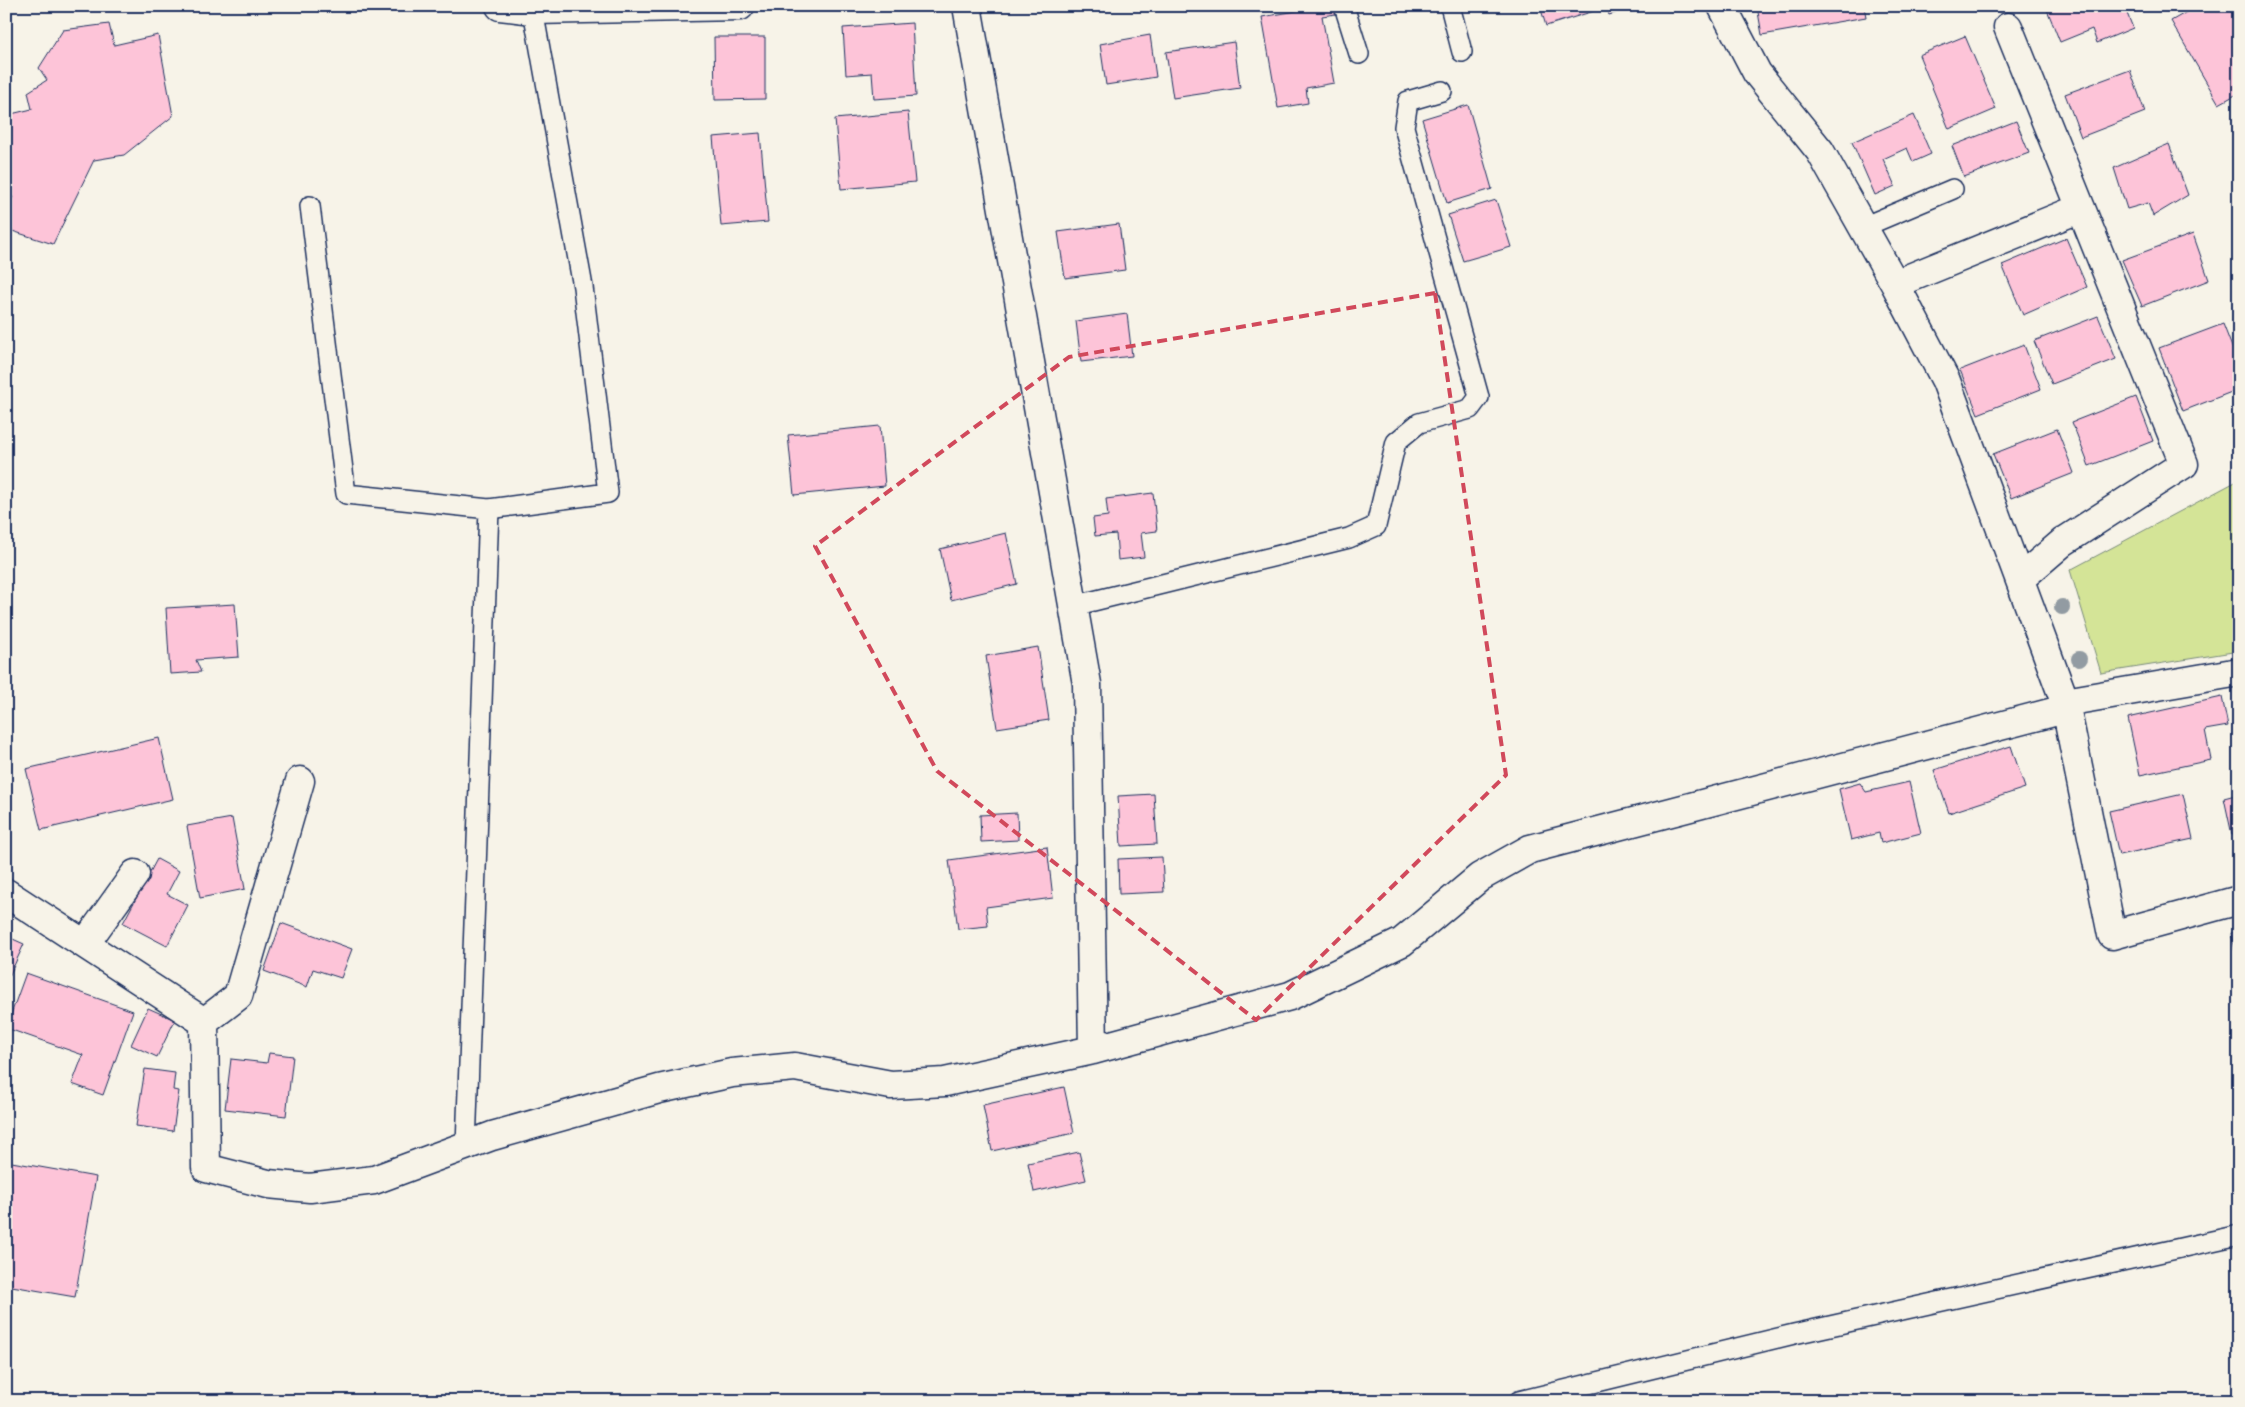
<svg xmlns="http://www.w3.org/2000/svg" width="2245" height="1407" font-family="'Balsamiq Sans',sans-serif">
<rect width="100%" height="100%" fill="#f7f3e8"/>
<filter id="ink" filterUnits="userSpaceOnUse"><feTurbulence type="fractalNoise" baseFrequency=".02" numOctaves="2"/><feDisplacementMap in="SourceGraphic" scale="10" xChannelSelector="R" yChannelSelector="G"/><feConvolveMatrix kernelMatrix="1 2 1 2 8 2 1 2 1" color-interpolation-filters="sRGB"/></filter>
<g filter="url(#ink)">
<path fill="#d4e497" stroke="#788a7a" d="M2239,480V651L2101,673L2070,570Z"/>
<path fill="#fdc4d8" stroke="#1b2f5e" d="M1307,6H1335L1336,14L1322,16L1334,83L1306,88L1308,103L1278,108L1262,17L1308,9Z
M1540,6H1592L1594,11L1546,26Z
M1606,6H1637L1609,15Z
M1757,6H1864L1866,17L1762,35Z
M2049,6H2124L2133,28L2097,43L2092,29L2060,42L2046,7Z
M2197,6H2239V93L2219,104L2171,21Z
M912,23L916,96L874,99L872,73L846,75L843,28Z
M109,24L114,45L158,35L173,116L124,155L94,160L53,244L6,229V209L13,197L6,193L7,115L32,109L28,92L47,80L39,68L63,30Z
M1150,35L1156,77L1106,85L1100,44Z
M1965,36L1996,109L1949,129L1919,55Z
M714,37H765V99L715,100Z
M1234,42L1240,88L1173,98L1166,52Z
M2130,70L2145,112L2081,137L2065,94Z
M1468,105L1492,189L1447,203L1422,119Z
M908,112L915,182L841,189L835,119Z
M1914,115L1931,154L1913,162L1907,148L1883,159L1895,186L1875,195L1852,142Z
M2016,121L2029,153L1964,177L1952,146Z
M760,133L768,222L721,226L713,137Z
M2169,144L2188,195L2153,216L2148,203L2127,209L2114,168Z
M1496,200L1511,247L1463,261L1448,215Z
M1119,224L1125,270L1065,278L1058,232Z
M2193,234L2209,280L2142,306L2122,260Z
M2066,238L2087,287L2023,315L2002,265Z
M1127,314L1132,356L1081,362L1076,321Z
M2098,316L2116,359L2052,384L2034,341Z
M2223,324L2239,365V389L2183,411L2159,348Z
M2024,345L2041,389L1978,414L1960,370Z
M2136,397L2153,441L2089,466L2072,422Z
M880,426L885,486L794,495L788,435Z
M2057,429L2074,473L2011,498L1993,454Z
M1153,493L1157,531L1141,533L1144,557L1118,560L1116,534L1095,536L1093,518L1108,516L1106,499Z
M1006,533L1017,584L951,600L940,549Z
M235,604L239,657L196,660L201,672L170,674L166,608Z
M1038,647L1049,720L997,728L986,656Z
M2222,697L2228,726L2205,730L2211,760L2140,775L2128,718Z
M159,738L173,799L41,830L26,769Z
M2011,746L2025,788L1949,813L1934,770Z
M1909,782L1921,833L1881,843L1879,833L1851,840L1839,789L1860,783L1866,792Z
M1154,794L1157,844L1121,846L1118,796Z
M2183,794L2193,839L2119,855L2109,811Z
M2239,794V834L2232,835L2224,798Z
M1017,813L1018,840L981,842L980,815Z
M232,818L245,889L200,898L187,826Z
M1047,847L1053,898L986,907L988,926L958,929L949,860Z
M1162,857L1164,892L1119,894L1118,859Z
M157,859L179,871L167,894L188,905L167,946L123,923Z
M281,923L352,949L341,978L313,969L307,987L264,971Z
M2239,931V966L2231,933Z
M6,936L24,944L6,983Z
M26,973L133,1011L103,1095L72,1084L83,1055L6,1028Z
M148,1008L175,1020L157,1057L131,1045Z
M269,1053L293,1056L286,1116L225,1109L231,1059L267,1063Z
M145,1069L175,1073L173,1090L179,1091L173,1131L136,1126Z
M1064,1087L1074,1133L992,1151L983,1105Z
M1079,1152L1086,1180L1034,1192L1028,1163Z
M6,1161L96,1177L75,1297L6,1285Z"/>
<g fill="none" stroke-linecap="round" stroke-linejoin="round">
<g stroke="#1b2f5e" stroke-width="22">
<path id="lane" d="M1344,6L1359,54
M1450,6L1462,52
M310,206L346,494L489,509
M1863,227L1953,189
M1073,606L1349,538L1376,526L1396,442L1419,423L1470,409L1479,397L1404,127L1408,101L1442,91
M466,1146L489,509L608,493L583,287L533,10
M1519,1401L1794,1334L2239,1235"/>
</g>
<g stroke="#1b2f5e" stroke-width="31">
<path id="street" d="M500,6L533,10L740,6
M967,6L1087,684L1093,1050
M1722,6L1757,73L1820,151L1895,284L1946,381L2065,702L2112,935L2239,900
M2008,27L2184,464L2063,542L2020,579
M1895,284L2081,208
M2065,702L2239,672
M6,893L204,1022L206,1168L268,1184L310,1188L374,1180L492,1136L659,1089L732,1073L795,1067L891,1085L945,1082L1093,1050L1290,996L1402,942L1480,877L1530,849L2065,709
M85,944L135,874
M204,1022L238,996L300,781"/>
</g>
<use href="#lane" stroke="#f7f3e8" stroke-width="19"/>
<use href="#street" stroke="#f7f3e8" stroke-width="28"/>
</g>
<g fill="#929ba2">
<circle cx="2062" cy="607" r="8"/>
<circle cx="2079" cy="659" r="8"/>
</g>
</g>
<path fill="none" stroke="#d1495b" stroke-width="4" stroke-dasharray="10 6" stroke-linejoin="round" d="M1435,293L1506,775L1256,1020L937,771L815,546L1069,357Z"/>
<rect width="2245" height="1407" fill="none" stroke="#f7f3e8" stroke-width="25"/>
<rect x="12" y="12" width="2220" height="1382" fill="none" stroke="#1b2f5e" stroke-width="2" filter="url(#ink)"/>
</svg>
